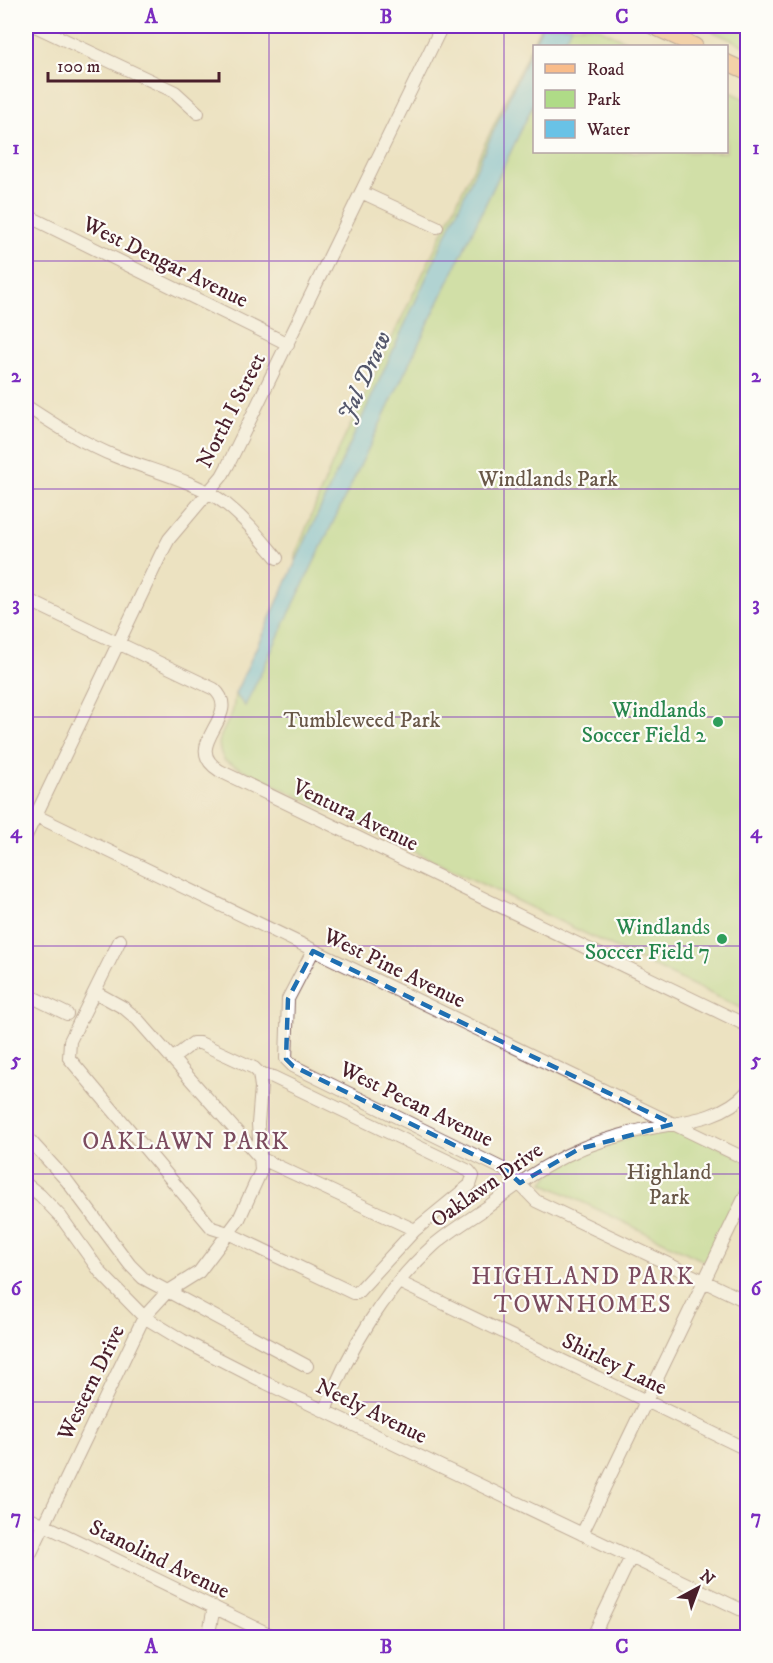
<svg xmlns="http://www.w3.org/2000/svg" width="773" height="1663" font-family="'IM FELL DW Pica',serif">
<rect width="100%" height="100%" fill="#fdfcf7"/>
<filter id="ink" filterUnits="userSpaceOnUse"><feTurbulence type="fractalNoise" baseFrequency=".0167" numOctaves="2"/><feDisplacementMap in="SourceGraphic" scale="12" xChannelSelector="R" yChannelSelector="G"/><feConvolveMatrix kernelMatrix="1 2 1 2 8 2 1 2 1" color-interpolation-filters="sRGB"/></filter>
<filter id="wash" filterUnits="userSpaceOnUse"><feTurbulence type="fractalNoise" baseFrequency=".008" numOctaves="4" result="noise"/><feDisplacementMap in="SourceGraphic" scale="24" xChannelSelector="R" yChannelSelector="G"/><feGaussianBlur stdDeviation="1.35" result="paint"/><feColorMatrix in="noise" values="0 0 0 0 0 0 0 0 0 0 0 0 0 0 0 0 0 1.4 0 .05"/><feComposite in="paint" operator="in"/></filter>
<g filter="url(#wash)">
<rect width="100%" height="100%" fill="#ece2c1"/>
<path fill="#afdb87" stroke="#7c7d59" stroke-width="1.5" d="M541,26H594L637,46H534V152H726L727,90L747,100V1011L225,761C212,741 224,732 232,713C234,707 234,700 235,694L293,577L297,551L332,464Z
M701,26H747V47Z
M673,1124L747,1160V1190L712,1265L543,1183L560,1159Z"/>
<path fill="#69c2e6" stroke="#5a7088" stroke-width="1.5" d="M542,26H572L561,46H534V103L245,706L235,694Z"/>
</g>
<g filter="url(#ink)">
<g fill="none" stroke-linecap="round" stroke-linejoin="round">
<g stroke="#836360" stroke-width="14">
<path id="minor" d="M35,26L175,92L198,113
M361,192L437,227
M26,215L288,344
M26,406C55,425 84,444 117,457C154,472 195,480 226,504C246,520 261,539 277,558
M26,599L214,689C245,716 178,745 220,771L748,1026
M26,811L748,1160
M26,836L161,554L169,539L222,476L228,465L442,26
M120,940L70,1041L69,1058L212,1228L228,1233L353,1293H357L415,1230L470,1185L473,1176L469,1171L273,1077L259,1073
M313,951L288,999L286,1059L293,1066L507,1171L536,1201L748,1302
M95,992L124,1008L138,1020L260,1158L415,1230
M26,994L67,1014
M26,1136L67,1181L130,1265L143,1278L307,1366
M26,1184L40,1195L61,1217L101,1273L144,1317L182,1340L266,1383L748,1613
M399,1282L748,1450
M325,1411C348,1350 385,1289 434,1245C450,1231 469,1220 486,1208C515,1186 545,1164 578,1150C593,1143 610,1139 626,1134C666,1121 717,1126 748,1091
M26,1516L277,1638
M582,1534L748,1190
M26,1563L144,1317L167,1292L199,1272L239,1219L261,1171L258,1124L261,1087L259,1073L254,1068L200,1043H193L172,1059
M208,1638L214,1607
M592,1638L631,1557"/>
</g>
<g stroke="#836360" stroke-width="17">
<path id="major" d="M652,26L695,46
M726,62L748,72"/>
</g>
<use href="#minor" stroke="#fff" stroke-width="12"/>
<use href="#major" stroke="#f9bc8a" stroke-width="15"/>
</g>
</g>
<path d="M0 0H773V1663H0ZM313,951L673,1124L579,1149L520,1183L507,1171L293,1066L286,1059L288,999Z" fill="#ece2c1" fill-opacity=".55" fill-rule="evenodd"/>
<path fill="none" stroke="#1f6fb2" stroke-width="4.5" stroke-dasharray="12 8" stroke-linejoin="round" d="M313,951L673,1124L579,1149L520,1183L507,1171L293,1066L286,1059L288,999Z"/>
<path fill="none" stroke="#7b2cbf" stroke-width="1.5" stroke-opacity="0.55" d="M269,26V1638M504,26V1638M26,261H748M26,489H748M26,717H748M26,946H748M26,1174H748M26,1402H748"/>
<g fill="#2e9e5b" stroke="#fdfcf7" stroke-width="2">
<circle cx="718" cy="722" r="6"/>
<circle cx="722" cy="939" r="6"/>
</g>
<g text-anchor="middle" stroke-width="4.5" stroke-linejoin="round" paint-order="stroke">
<g font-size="22" fill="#4a1f2b" stroke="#fdfcf7">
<text transform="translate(166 261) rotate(26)" y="8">West Dengar Avenue</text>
<text transform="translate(230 410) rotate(-63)" y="8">North I Street</text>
<text transform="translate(356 814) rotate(26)" y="8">Ventura Avenue</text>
<text transform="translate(395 967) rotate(26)" y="8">West Pine Avenue</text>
<text transform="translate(417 1103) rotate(26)" y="8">West Pecan Avenue</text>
<text transform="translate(486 1184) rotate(-35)" y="8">Oaklawn Drive</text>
<text transform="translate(615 1363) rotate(26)" y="8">Shirley Lane</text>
<text transform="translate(90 1382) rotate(-64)" y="8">Western Drive</text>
<text transform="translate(372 1410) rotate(26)" y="8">Neely Avenue</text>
<text transform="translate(160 1558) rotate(26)" y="8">Stanolind Avenue</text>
</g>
<g font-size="22" fill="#685747" stroke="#fdfcf7">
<text x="548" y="486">Windlands Park</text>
<text x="362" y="727">Tumbleweed Park</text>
<text x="669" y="1179">Highland<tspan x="669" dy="25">Park</tspan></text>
</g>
<g font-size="22" fill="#27864d" stroke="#fdfcf7" text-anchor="end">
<text x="706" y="717">Windlands<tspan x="706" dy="25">Soccer Field 2</tspan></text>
<text x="710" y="934">Windlands<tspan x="710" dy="25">Soccer Field 7</tspan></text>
</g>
<g font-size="24" font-style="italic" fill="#55586c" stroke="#fdfcf7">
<text transform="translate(364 376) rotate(-65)" y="8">Jal Draw</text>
</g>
<g font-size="24" letter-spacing="1.5" fill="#7c4c5f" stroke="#fdfcf7">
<text x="186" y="1149">OAKLAWN PARK</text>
<text x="583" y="1284">HIGHLAND PARK<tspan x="583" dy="28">TOWNHOMES</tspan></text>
</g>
</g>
<rect width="773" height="1663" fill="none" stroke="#fdfcf7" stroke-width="66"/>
<rect x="533" y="45" width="195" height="108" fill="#fdfcf7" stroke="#b5a4a5" stroke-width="1.5"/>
<rect x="545" y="64" width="30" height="9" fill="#f9bc8a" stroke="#b5a4a5" stroke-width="1.5"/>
<text x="587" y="75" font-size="18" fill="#4a1f2b">Road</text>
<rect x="545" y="90" width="30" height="18" fill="#afdb87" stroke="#b5a4a5" stroke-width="1.5"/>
<text x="587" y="105" font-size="18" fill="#4a1f2b">Park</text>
<rect x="545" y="120" width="30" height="18" fill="#69c2e6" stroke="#b5a4a5" stroke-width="1.5"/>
<text x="587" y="135" font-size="18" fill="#4a1f2b">Water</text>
<g transform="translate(698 1588) rotate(41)" stroke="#fdfcf7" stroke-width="4.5" paint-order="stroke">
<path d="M0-4.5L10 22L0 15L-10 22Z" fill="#4a1f2b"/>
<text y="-9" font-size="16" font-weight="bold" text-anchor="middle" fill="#4a1f2b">N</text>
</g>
<path d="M48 72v9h171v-9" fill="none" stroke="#4a1f2b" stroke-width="3"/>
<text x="57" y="72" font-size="18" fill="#4a1f2b" stroke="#fdfcf7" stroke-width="4.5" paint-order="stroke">100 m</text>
<rect x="33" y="33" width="707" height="1597" fill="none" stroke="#7b2cbf" stroke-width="2"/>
<g font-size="20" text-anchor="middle" font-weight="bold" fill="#7b2cbf">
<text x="151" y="23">A</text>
<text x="386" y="23">B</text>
<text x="622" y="23">C</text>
<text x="16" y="154">1</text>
<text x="756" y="154">1</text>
<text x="16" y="382">2</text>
<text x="756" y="382">2</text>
<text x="16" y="610">3</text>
<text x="756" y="610">3</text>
<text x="16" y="838">4</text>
<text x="756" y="838">4</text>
<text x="16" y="1066">5</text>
<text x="756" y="1066">5</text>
<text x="16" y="1295">6</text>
<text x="756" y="1295">6</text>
<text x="16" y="1523">7</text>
<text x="756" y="1523">7</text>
<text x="151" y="1653">A</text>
<text x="386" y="1653">B</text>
<text x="622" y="1653">C</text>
</g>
</svg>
